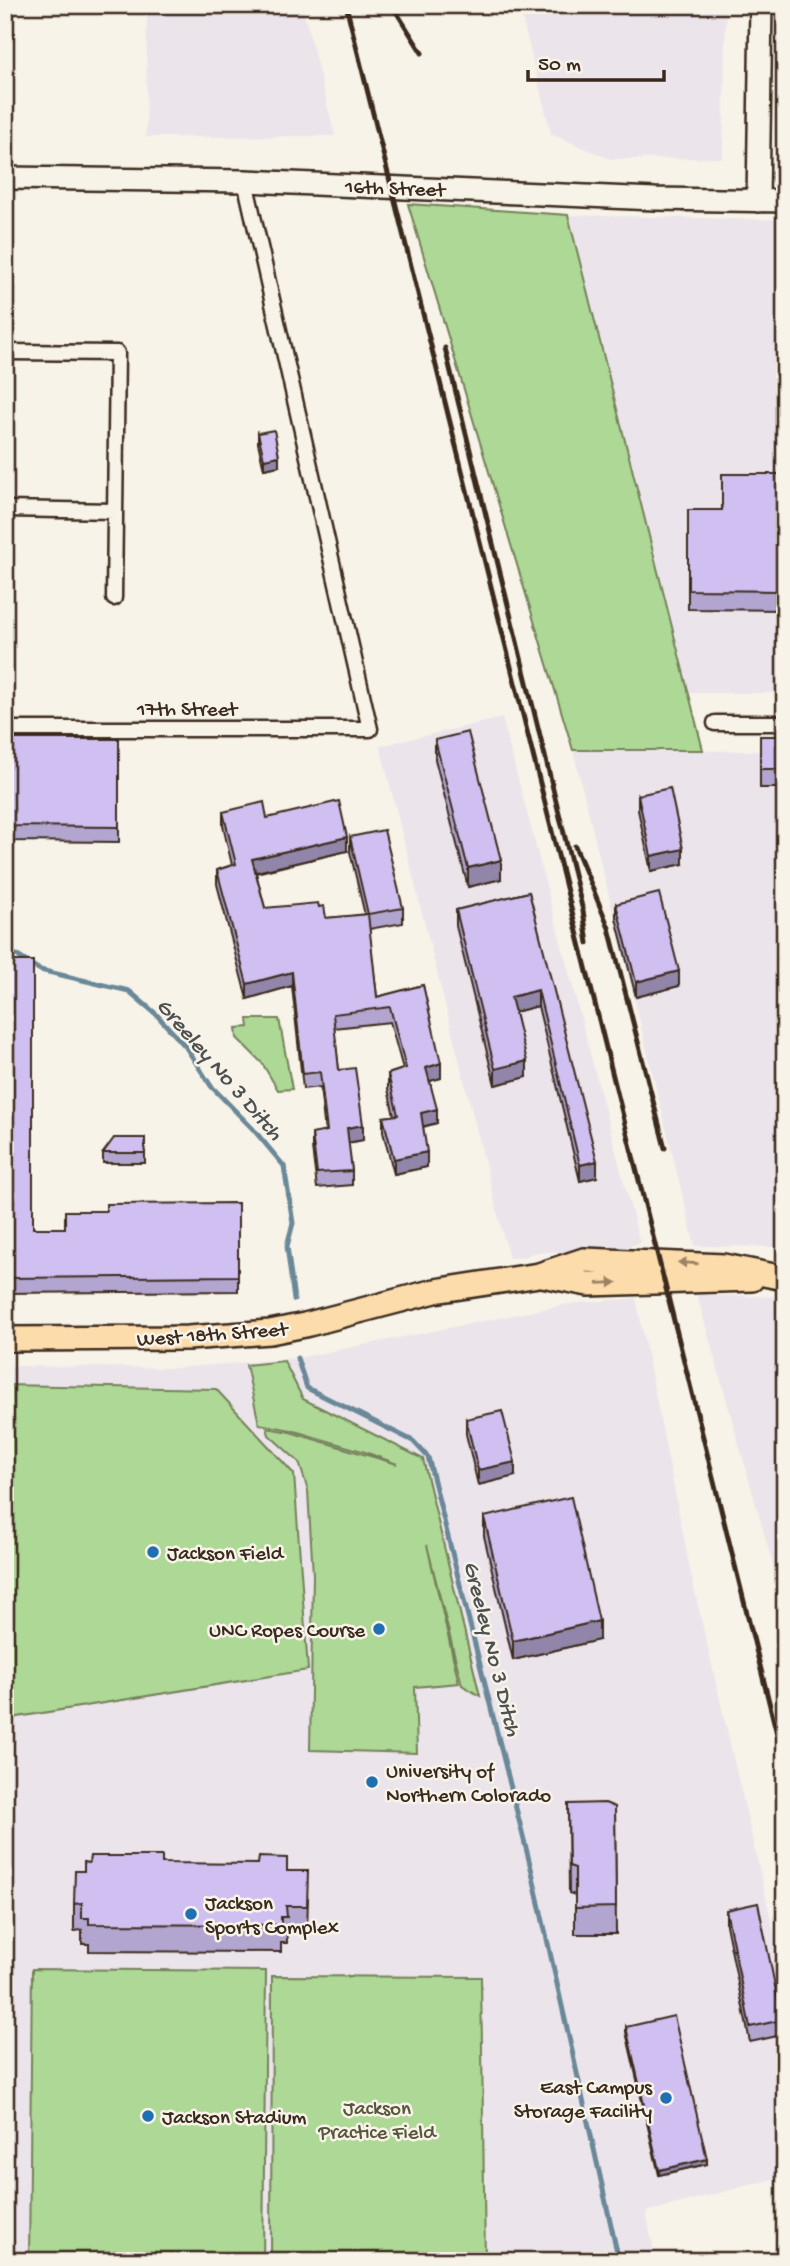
<svg xmlns="http://www.w3.org/2000/svg" width="790" height="2266" font-family="'Gochi Hand',sans-serif">
<rect width="100%" height="100%" fill="#f7f3e8"/>
<filter id="ink" filterUnits="userSpaceOnUse"><feTurbulence type="fractalNoise" baseFrequency=".0143" numOctaves="2"/><feDisplacementMap in="SourceGraphic" scale="14" xChannelSelector="R" yChannelSelector="G"/><feConvolveMatrix kernelMatrix="1 2 1 2 8 2 1 2 1" color-interpolation-filters="sRGB"/></filter>
<g filter="url(#ink)">
<path fill="#ebe4eb" d="M147,5H302L335,136L146,137Z
M519,5H726L723,158L610,159L551,134Z
M568,215L785,220V693H689Z
M502,718L640,1243L612,1251L536,1252L520,1258H509L380,746Z
M573,750L785,751V1247L695,1246Z
M697,1295L785,1297V1608Z
M636,1298L693,1584L785,1980V2176L646,2212L656,2261H5V1366L177,1368L297,1358L569,1304Z"/>
<path fill="#add895" stroke="#74815a" stroke-width="2" d="M408,204L568,215L703,750H573Z
M248,1019H279L292,1089L278,1090L262,1063L237,1038L236,1028L249,1027Z
M284,1361L303,1399L423,1459L480,1696L462,1685L427,1545L459,1683L415,1687L417,1753L310,1750L313,1575L308,1491L299,1462L269,1435L267,1428L290,1432L397,1464L365,1452L291,1430L259,1424L246,1365Z
M5,1385L216,1389L294,1474L308,1670L5,1719Z
M32,1969L266,1971L263,2261H29Z
M272,1976L481,1977L485,2261H271Z"/>
<g fill="none" stroke-linecap="round" stroke-linejoin="round">
<path stroke="#6a8898" stroke-width="5" d="M5,948L40,970L129,991L156,1014L185,1046L211,1086L253,1129L284,1166L293,1223L287,1246L294,1300
M297,1358L307,1388L413,1441L428,1457L532,1872L619,2261"/>
<g stroke="#3b2a1e" stroke-width="19">
<path id="street" d="M5,352L117,353L114,598
M5,509L115,511
M715,723H785
M5,729H370L245,181"/>
</g>
<g stroke="#3b2a1e" stroke-width="26">
<path id="secondary" d="M5,178L245,181L655,199L785,201
M758,201L761,5"/>
</g>
<g stroke="#3b2a1e" stroke-width="28">
<path id="primary" d="M542,1275L588,1284L752,1279
M5,1339L188,1338L270,1332L305,1325L435,1291L539,1275L584,1260L724,1266L779,1277"/>
</g>
<use href="#street" stroke="#f7f3e8" stroke-width="14"/>
<use href="#secondary" stroke="#f7f3e8" stroke-width="21"/>
<use href="#primary" stroke="#fddcac" stroke-width="23"/>
<path stroke="#3b2a1e" stroke-width="5" d="M346,5L785,1766
M392,5L422,53
M445,348L583,911L588,943
M575,846L609,928L665,1148"/>
</g>
<path fill="#b2a5cf" stroke="#3b2a1e" stroke-width="2" d="M258,433L279,466L264,469L258,443Z
M785,474V610L688,609V510H722Z
M760,736H785V788H760Z
M5,739H119V842L5,841Z
M435,740L501,879L468,887L435,759Z
M638,795L683,864L651,871L638,810Z
M223,812L267,818L347,851L256,873L265,908L319,907L326,918L365,915L350,852V837L403,908V923L369,929L377,997L423,985L441,1078L430,1081L437,1123L423,1127L427,1167L394,1174L383,1132V1117L394,1116L388,1089V1074L403,1069L390,1022L334,1028L339,1070L363,1140L348,1143L352,1171V1185L317,1188L312,1148V1134L325,1132L320,1087L303,1089L292,986L247,999L217,884V870L232,865L223,826Z
M529,892L597,1177L580,1181L538,1006L515,1012L527,1077L495,1085L456,926V910Z
M616,904L679,986L636,997L616,918Z
M5,961L33,1228H65L106,1211L238,1203V1291L5,1293Z
M145,1138V1163H103V1153Z
M466,1419L515,1476L478,1485L466,1434Z
M484,1517L599,1640L513,1660L484,1536Z
M568,1804L615,1807L616,1934H575V1895L569,1893Z
M84,1871H287L308,1898L307,1932H287V1943H281V1952L89,1951V1944H82V1930L74,1931V1904Z
M726,1910L782,2020V2035L750,2042L726,1925Z
M626,2027L707,2164L659,2175L626,2032Z"/>
<path fill="#9186a9" stroke="#3b2a1e" stroke-width="2" d="M279,456V466L264,469V459Z
M347,837V851L252,873V859Z
M683,849V864L651,871V856Z
M501,860V879L468,887V868Z
M679,971V986L636,997V982Z
M292,972V986L247,999V984Z
M538,990V1006L511,1013V997Z
M527,1061V1077L495,1085V1069Z
M441,1063V1078L426,1082V1068Z
M437,1109V1123L421,1127V1113Z
M363,1125V1140L347,1143V1128Z
M427,1152V1167L394,1174V1159Z
M597,1161V1177L580,1181V1165Z
M515,1462V1476L478,1485V1470Z
M599,1621V1640L513,1660V1641Z
M707,2159V2164L659,2175V2170Z"/>
<path fill="#cfc0f1" stroke="#3b2a1e" stroke-width="2" d="M274,430L279,456L264,459L258,433Z
M722,474H785V591L688,590V510H722Z
M468,732L501,860L468,868L435,740Z
M760,736H785V769H760Z
M5,739H119V827L5,826Z
M670,788L683,849L651,856L638,795Z
M339,801L347,837L252,859L265,908L318,903L319,907L324,906L326,918L368,914L350,837L384,830L403,908L368,914L377,997L423,985L441,1063L426,1068L437,1109L421,1113L427,1152L394,1159L383,1117L398,1115L388,1074L406,1068L390,1007L333,1014L339,1070L355,1068L363,1125L347,1128L352,1171L317,1173L312,1134L327,1131L320,1072L303,1074L292,972L247,984L217,870L236,864L223,812L264,802L267,818Z
M529,892L597,1161L580,1165L538,990L511,997L527,1061L495,1069L456,910Z
M659,893L679,971L636,982L616,904Z
M5,961H33V1228H65V1211H106V1204L238,1203V1276L5,1278Z
M114,1138H145V1153H103Z
M502,1411L515,1462L478,1470L466,1419Z
M571,1497L599,1621L513,1641L484,1517Z
M605,1803L615,1807L616,1907L575,1908V1868L569,1866L568,1804Z
M90,1856H162V1863L258,1864L259,1857L287,1858V1871H308L307,1906H286L287,1917H281V1925L89,1924V1918H82V1903L74,1904L75,1871H84V1862L89,1863Z
M758,1903L782,2020L750,2027L726,1910Z
M674,2016L707,2159L659,2170L626,2027Z"/>
<defs><path id="oneway-solid" d="M-6-.8H1V-3.2L6.5 0L1 3.2V.8H-6Z" transform="scale(1.75)"/></defs>
<g fill="#9c8365">
<use href="#oneway-solid" transform="translate(688 1263) rotate(-176)"/>
<use href="#oneway-solid" transform="translate(607 1283) rotate(-2)"/>
</g>
</g>
<g fill="#1f6fb2" stroke="#f7f3e8" stroke-width="2.5">
<circle cx="153" cy="1552" r="7"/>
<circle cx="379" cy="1629" r="7"/>
<circle cx="372" cy="1782" r="7"/>
<circle cx="191" cy="1914" r="7"/>
<circle cx="666" cy="2098" r="7"/>
<circle cx="148" cy="2116" r="7"/>
</g>
<g text-anchor="middle" stroke-width="5" stroke-linejoin="round" paint-order="stroke">
<g font-size="21" fill="#3b2a1e" stroke="#f7f3e8">
<text transform="translate(395 187) rotate(2)" y="7">16th Street</text>
<text x="187" y="715">17th Street</text>
<text transform="translate(212 1333) rotate(-4)" y="7">West 18th Street</text>
</g>
<g font-size="21" fill="#3b2a1e" stroke="#f7f3e8" text-anchor="start">
<text x="167" y="1559">Jackson Field</text>
<text x="365" y="1636" text-anchor="end">UNC Ropes Course</text>
<text x="386" y="1777">University of<tspan x="386" dy="24">Northern Colorado</tspan></text>
<text x="205" y="1909">Jackson<tspan x="205" dy="24">Sports Complex</tspan></text>
<text x="652" y="2093" text-anchor="end">East Campus<tspan x="652" dy="24">Storage Facility</tspan></text>
<text x="162" y="2123">Jackson Stadium</text>
</g>
<g font-size="21" fill="#58563c" stroke="#f7f3e8">
<text x="377" y="2114">Jackson<tspan x="377" dy="24">Practice Field</tspan></text>
</g>
<g font-size="23" font-style="italic" fill="#4e5151" stroke="#f7f3e8">
<text transform="translate(221 1068) rotate(49)" y="8">Greeley No 3 Ditch</text>
<text transform="translate(494 1648) rotate(76)" y="8">Greeley No 3 Ditch</text>
</g>
</g>
<rect width="790" height="2266" fill="none" stroke="#f7f3e8" stroke-width="28"/>
<rect x="14" y="14" width="762" height="2238" fill="none" stroke="#3b2a1e" stroke-width="2.5" filter="url(#ink)"/>
<path d="M528 70v10h136v-10" fill="none" stroke="#3b2a1e" stroke-width="3.5"/>
<text x="538" y="70" font-size="21" fill="#3b2a1e" stroke="#f7f3e8" stroke-width="5" paint-order="stroke">50 m</text>
</svg>
